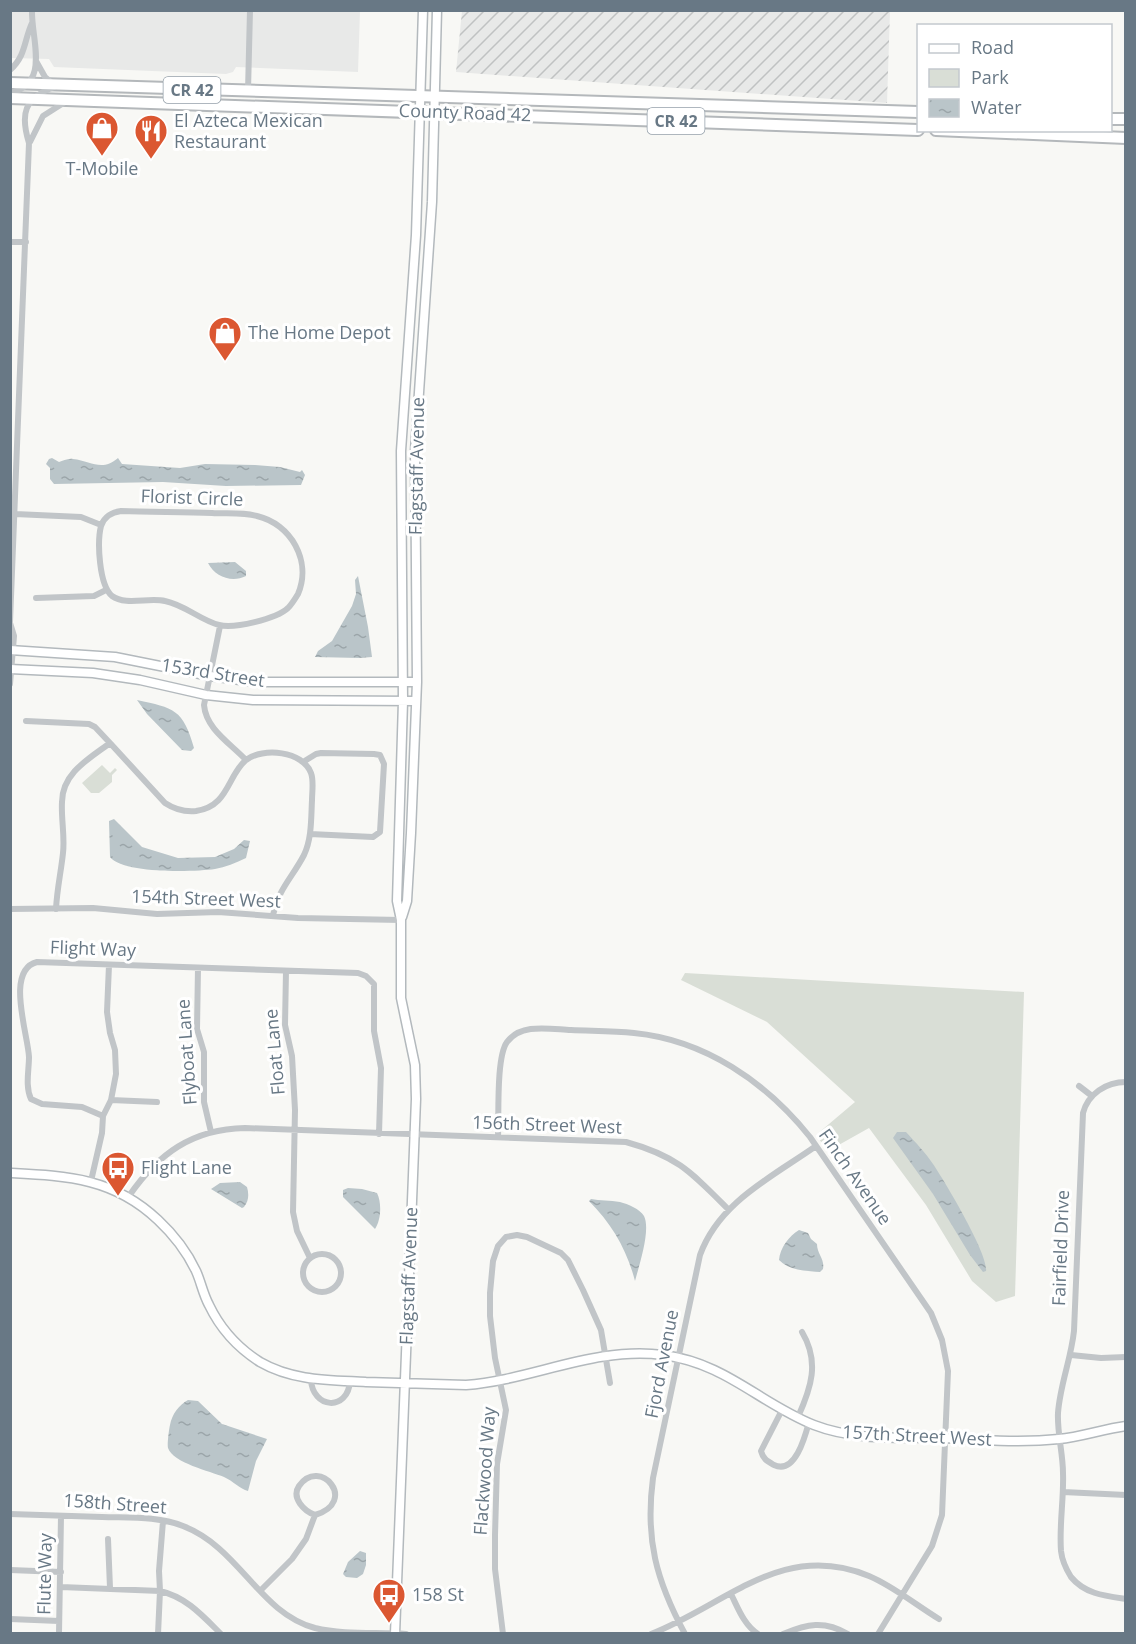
<svg xmlns="http://www.w3.org/2000/svg" width="1136" height="1644" font-family="'Open Sans',sans-serif">
<defs>
<pattern id="industrial-furrows" width="10" height="10" patternUnits="userSpaceOnUse" patternTransform="scale(1.5)"><rect width="10" height="10" fill="#e8e9e8"/><path d="M-1 1l2-2M0 10L10 0M9 11l2-2" fill="none" stroke="#c0c2c2"/></pattern>
<pattern id="water-ripples" width="26" height="14" patternUnits="userSpaceOnUse" patternTransform="scale(1.5)"><rect width="26" height="14" fill="#bac5c9"/><path d="M2 4q2-2 4 0t4 0M15 11q2-2 4 0t4 0" fill="none" stroke="#9ba5a9"/></pattern>
</defs>
<rect width="100%" height="100%" fill="#f8f8f5"/>
<path fill="#e8e9e8" d="M11,11H360L358,72L236,67L233,72L226,74L54,67L49,59L11,58Z"/>
<path fill="url(#industrial-furrows)" d="M462,11H890L887,103L456,72Z"/>
<path fill="#d9ded6" d="M102,765L110,773L115,768L117,770L112,775V782L99,793H91L82,783Z
M685,973L1024,992L1015,1296L996,1302L972,1281L926,1205L869,1128L828,1151L816,1135L855,1102L767,1022L681,980Z"/>
<path fill="url(#water-ripples)" d="M52,458L59,462C63,461 68,458 73,459C91,461 102,472 118,458L122,464L180,468L205,464L255,465L280,467L300,472L302,470L305,475L301,485L226,486L163,482L54,484L50,479V468L46,464L49,459Z
M235,562L246,571V576C232,583 215,577 208,563Z
M358,576L368,627L372,657L359,658L315,657L318,651L332,641L352,606L356,594L355,580Z
M137,700C174,708 183,709 194,748L191,751L182,750L147,714Z
M114,819L142,847L178,858L215,857L234,849L244,840L250,841L246,858C236,863 225,867 215,869C194,872 123,874 110,857L109,821Z
M897,1132H906C915,1142 926,1153 933,1164C944,1180 989,1255 986,1271L983,1272L970,1255L933,1194L893,1138Z
M240,1182L247,1187C249,1194 249,1201 244,1207L242,1208L211,1189L220,1183Z
M348,1188L362,1189L377,1193C382,1203 381,1220 375,1229L343,1197V1190Z
M591,1199C600,1201 610,1200 620,1202C628,1204 640,1209 644,1216C651,1230 639,1266 635,1281C627,1250 612,1224 589,1201Z
M799,1230L808,1233L811,1239L817,1244C817,1254 825,1259 823,1269L820,1272C806,1271 788,1270 779,1260C780,1248 789,1236 799,1230Z
M188,1400L198,1401L222,1424L267,1439L256,1461L248,1491C240,1489 233,1481 224,1477C210,1471 173,1463 168,1448C167,1445 169,1429 170,1425C172,1414 179,1405 188,1400Z
M360,1551L366,1553V1565L363,1574L357,1578L346,1577L343,1574L348,1562Z"/>
<g fill="none" stroke-linecap="round" stroke-linejoin="round">
<g stroke="#b3b9bd" stroke-width="11">
<path id="secondary" d="M10,650L115,657L210,676L255,682H417
M10,669L93,673L140,680L206,695L253,700L416,701
M402,917L407,901L411,833L417,682L415,451L432,202L437,10
M10,1173C68,1176 114,1178 158,1220C173,1234 187,1252 196,1271C201,1282 203,1294 209,1305C220,1328 238,1348 260,1362C293,1381 329,1380 366,1382C399,1383 433,1384 466,1385C532,1380 595,1346 663,1355C726,1363 759,1403 814,1425C855,1441 902,1437 945,1438C983,1440 1021,1443 1059,1439C1081,1437 1103,1429 1126,1426
M395,1634L416,1099L415,1065L401,998V920L397,901L403,701L401,451L416,235L423,10"/>
</g>
<g stroke="#b4b8bb" stroke-width="14">
<path id="highway" d="M10,83L918,112
M10,98L918,130
M1110,119H1126
M936,130L1126,138"/>
</g>
<path stroke="#c1c5c8" stroke-width="6" d="M36,61L45,77L53,84
M10,70C26,56 24,40 32,23
M248,91L250,10
M10,93C51,83 31,40 32,10
M30,142L43,116L65,102
M10,242H26
M121,511C151,512 182,512 212,513C226,514 243,512 257,516C291,524 312,561 298,594C295,599 292,604 288,608C276,619 234,629 219,625C200,620 185,605 165,601C149,597 126,606 112,596C99,585 97,542 101,526C104,517 112,512 121,511Z
M15,514L81,517L101,525
M36,598L94,596L106,590
M10,622L29,143C20,114 24,98 54,87
M10,623L14,636L10,684
M220,626L204,705C206,729 230,743 246,760
M26,721L89,724L95,727L110,743
M303,762L316,754L321,753L374,754L380,755L384,764L380,832L373,837L310,834
M10,909L93,908L157,914L218,912L298,918L401,920
M56,909C57,889 61,872 63,853C65,836 61,819 62,802C62,773 90,758 110,743L165,803C174,809 185,812 196,811C229,806 227,776 246,760C263,747 303,751 311,773C314,781 312,792 312,800C311,818 312,838 304,855C292,878 279,888 273,915
M198,968L197,1029L204,1052V1102L211,1132
M286,971L285,1025L292,1056L295,1110L293,1212L297,1231L310,1258
M1126,1082C1106,1082 1088,1094 1083,1113L1074,1331C1071,1359 1060,1385 1058,1413C1057,1433 1063,1453 1063,1473C1064,1499 1059,1525 1061,1551C1062,1560 1066,1569 1071,1577C1085,1594 1105,1596 1126,1599
M1079,1086L1092,1096
M111,1100L157,1102
M103,1116L82,1107L42,1104L31,1099C25,1086 29,1070 29,1057C28,1034 5,970 37,962L358,973L366,976L374,984V1031L381,1068L379,1134
M498,1137C499,1116 496,1057 507,1042C521,1023 549,1029 571,1030C592,1031 613,1031 634,1033C705,1040 766,1082 810,1137L931,1313L942,1340L948,1371L942,1515L932,1546L878,1634
M91,1181L102,1133L103,1116L111,1100L116,1074L115,1050L110,1033L107,1012L109,965
M129,1196C158,1154 192,1129 245,1128L626,1142C677,1156 691,1172 728,1209
M303 1273a19 19 0 1 1 38 0a19 19 0 1 1-38 0Z
M1071,1355L1101,1358L1126,1357
M311,1379C312,1409 348,1412 350,1381
M782,1410L761,1451C763,1459 767,1461 774,1465C795,1475 805,1437 809,1422
M798,1417C811,1388 820,1362 802,1332
M1063,1492L1126,1495
M10,1514C41,1515 71,1516 102,1517C129,1518 158,1516 183,1526C240,1548 259,1613 315,1628C344,1635 377,1632 406,1634
M108,1539L110,1588
M10,1570L61,1572
M61,1587L160,1591C186,1597 202,1615 221,1634
M260,1591L292,1559L306,1539L315,1515C359,1502 320,1456 299,1486C291,1498 304,1511 315,1515
M731,1594C738,1608 744,1625 758,1634
M10,1619L59,1621
M59,1634L61,1516
M158,1634L160,1591L159,1571L163,1521
M503,1634L495,1569V1535L497,1464L506,1410L495,1358L490,1316V1293L493,1261L498,1246L506,1237L517,1235L527,1237L561,1253L568,1260L583,1290L601,1330L610,1383
M651,1634C726,1605 782,1540 869,1576C893,1586 916,1605 939,1619
M685,1634C656,1580 645,1539 653,1478L700,1255C719,1202 772,1177 816,1146
M783,1634C807,1624 824,1620 848,1634"/>
<use href="#secondary" stroke="#fff" stroke-width="8"/>
<use href="#highway" stroke="#fff" stroke-width="10"/>
</g>
<defs>
<g id="shop-pin" transform="scale(1.725)"><path d="M0 17L-7.5 6A9.5 9.5 0 1 1 7.5 6Z" fill="#db5731" stroke="#fff"/><path d="M-5-2.5h2.3a2.7 3.5 0 0 1 5.4 0H5L5.5 6h-11ZM-1.5-2.5h3a1.5 2.3 0 0 0-3 0Z" fill="#fff"/></g>
<g id="restaurant-pin" transform="scale(1.725)"><path d="M0 17L-7.5 6A9.5 9.5 0 1 1 7.5 6Z" fill="#db5731" stroke="#fff"/><path d="M-5-6h1v4h1v-4h1v4h1v-4h1v5L-1.5 .5V6h-2V.5L-5-1ZM5-6V6H3V1.5H1.5Q1.5-4 5-6Z" fill="#fff"/></g>
<g id="bus-pin" transform="scale(1.725)"><path d="M0 17L-7.5 6A9.5 9.5 0 1 1 7.5 6Z" fill="#db5731" stroke="#fff"/><path d="M-5-6H5V4H4V6H2V4H-2V6H-4V4H-5ZM-3.5-4V0h7V-4ZM-3.5 1.2v1.5H-2V1.2ZM2 1.2v1.5H3.5V1.2Z" fill="#fff"/></g>
</defs>
<g fill-rule="evenodd">
<use href="#shop-pin" x="102" y="128"/>
<use href="#restaurant-pin" x="151" y="131"/>
<use href="#shop-pin" x="225" y="333"/>
<use href="#bus-pin" x="118" y="1168"/>
<use href="#bus-pin" x="389" y="1595"/>
</g>
<g text-anchor="middle" stroke-width="6" stroke-linejoin="round" paint-order="stroke">
<g fill="#fff" stroke="#95a0aa" stroke-width="1.5">
<rect x="163.5" y="77" width="57" height="26" rx="4.5"/>
<rect x="647.5" y="108" width="57" height="26" rx="4.5"/>
</g>
<g font-size="16" font-weight="bold" fill="#687885">
<text x="192" y="96">CR 42</text>
<text x="676" y="127">CR 42</text>
</g>
<g font-size="18" fill="#687885" stroke="#fff">
<text transform="translate(465 113) rotate(2)" y="6">County Road 42</text>
<text transform="translate(417 466) rotate(-89)" y="6">Flagstaff Avenue</text>
<text transform="translate(192 498) rotate(2)" y="6">Florist Circle</text>
<text transform="translate(213 673) rotate(9)" y="6">153rd Street</text>
<text transform="translate(206 899) rotate(2)" y="6">154th Street West</text>
<text transform="translate(93 949) rotate(2)" y="6">Flight Way</text>
<text transform="translate(187 1052) rotate(-94)" y="6">Flyboat Lane</text>
<text transform="translate(275 1052) rotate(-95)" y="6">Float Lane</text>
<text transform="translate(547 1125) rotate(2)" y="6">156th Street West</text>
<text transform="translate(855 1177) rotate(55)" y="6">Finch Avenue</text>
<text transform="translate(1061 1248) rotate(-88)" y="6">Fairfield Drive</text>
<text transform="translate(409 1276) rotate(-88)" y="6">Flagstaff Avenue</text>
<text transform="translate(662 1364) rotate(-79)" y="6">Fjord Avenue</text>
<text transform="translate(917 1436) rotate(3)" y="6">157th Street West</text>
<text transform="translate(485 1471) rotate(-86)" y="6">Flackwood Way</text>
<text transform="translate(115 1504) rotate(4)" y="6">158th Street</text>
<text transform="translate(45 1574) rotate(-89)" y="6">Flute Way</text>
</g>
<g font-size="18" fill="#687885" stroke="#fff" text-anchor="start">
<text x="174" y="127">El Azteca Mexican<tspan x="174" dy="21">Restaurant</tspan></text>
<text x="102" y="175" text-anchor="middle">T-Mobile</text>
<text x="248" y="339">The Home Depot</text>
<text x="141" y="1174">Flight Lane</text>
<text x="412" y="1601">158 St</text>
</g>
</g>
<rect width="1136" height="1644" fill="none" stroke="#687885" stroke-width="24"/>
<rect x="917" y="24" width="195" height="108" fill="#ffffff" stroke="#c3c9ce" stroke-width="1.5"/>
<rect x="929" y="44" width="30" height="9" fill="#ffffff" stroke="#c3c9ce" stroke-width="1.5"/>
<text x="971" y="54" font-size="18" fill="#687885">Road</text>
<rect x="929" y="69" width="30" height="18" fill="#d9ded6" stroke="#c3c9ce" stroke-width="1.5"/>
<text x="971" y="84" font-size="18" fill="#687885">Park</text>
<rect x="929" y="99" width="30" height="18" fill="url(#water-ripples)" stroke="#c3c9ce" stroke-width="1.5"/>
<text x="971" y="114" font-size="18" fill="#687885">Water</text>
</svg>
